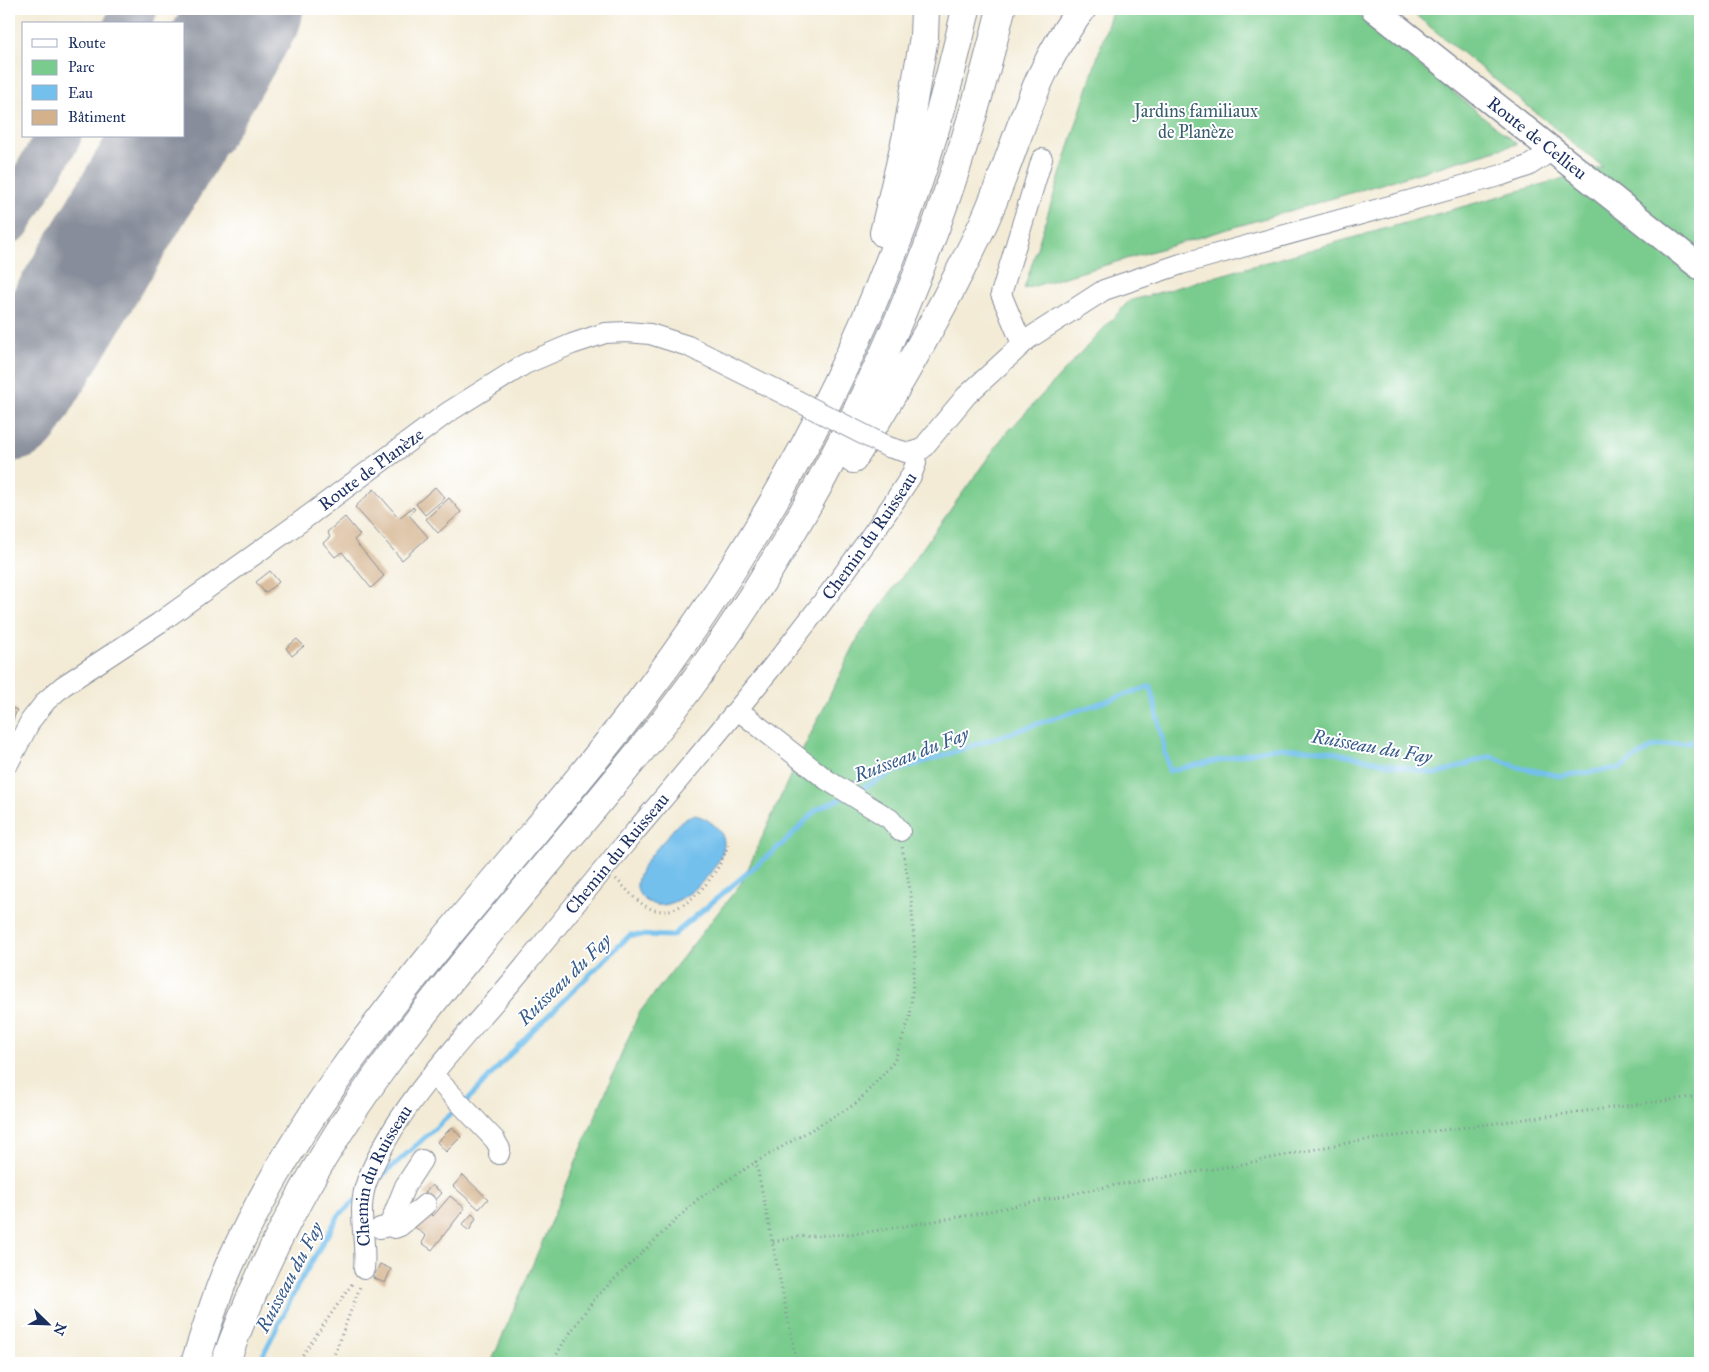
<svg xmlns="http://www.w3.org/2000/svg" width="1709" height="1372" font-family="'IM FELL Great Primer',serif">
<rect width="100%" height="100%" fill="#fff"/>
<filter id="ink" filterUnits="userSpaceOnUse"><feTurbulence type="fractalNoise" baseFrequency=".02" numOctaves="2"/><feDisplacementMap in="SourceGraphic" scale="10" xChannelSelector="R" yChannelSelector="G"/><feConvolveMatrix kernelMatrix="1 2 1 2 8 2 1 2 1" color-interpolation-filters="sRGB"/></filter>
<filter id="wash" filterUnits="userSpaceOnUse"><feTurbulence type="fractalNoise" baseFrequency=".0096" numOctaves="4" result="noise"/><feDisplacementMap in="SourceGraphic" scale="20" xChannelSelector="R" yChannelSelector="G"/><feGaussianBlur stdDeviation="1.12" result="paint"/><feColorMatrix in="noise" values="0 0 0 0 0 0 0 0 0 0 0 0 0 0 0 0 0 1.4 0 .05"/><feComposite in="paint" operator="in"/></filter>
<g filter="url(#wash)">
<rect width="100%" height="100%" fill="#f3ebd5"/>
<path fill="#7acc8e" stroke="#4a7e76" d="M1115,9H1351L1517,144L1024,289L1112,11Z
M1408,9H1700V1363H491L639,1013L742,882L790,776L859,636L1003,437L1129,301L1603,167Z"/>
<path fill="#73c0ed" stroke="#4778a6" d="M694,815C707,817 725,830 724,845C722,869 678,913 653,904C617,890 651,855 665,839C673,830 681,817 694,815Z"/>
<g fill="none" stroke-linecap="round" stroke-linejoin="round">
<path stroke="#73c0ed" stroke-width="5" d="M857,791L894,772L1151,686L1169,771L1274,748L1323,750L1436,774L1491,756L1517,767L1560,776L1620,768L1652,747L1693,741L1700,737
M466,1102L528,1035L630,935L672,936L788,839L817,809L845,797
M374,1183L459,1107
M259,1363L298,1285L339,1215L357,1199"/>
<path stroke="#878d9a" stroke-width="45" d="M127,24L135,9
M9,221L59,136"/>
<path stroke="#878d9a" stroke-width="112" d="M184,115L247,9
M9,406L171,136"/>
</g>
<g id="blocks">
<path fill="#d3b18a" d="M435,487L445,498L425,515L416,504Z
M374,489L399,518L413,507L415,509L409,515L428,537L402,560L355,507Z
M449,498L461,512L438,533L426,519Z
M345,517L360,535L354,540L384,576L371,588L342,552L335,557L323,543L330,537L327,532Z
M270,571L279,582L265,593L256,582Z
M297,639L304,646L292,656L286,648Z
M9,707L17,710L9,730Z
M452,1127L461,1137L446,1152L437,1142Z
M463,1175L488,1199L479,1209L453,1186Z
M432,1185L442,1193L434,1202L424,1194Z
M450,1196L465,1208L432,1250L422,1243L426,1236L412,1225L425,1210L433,1216Z
M472,1214L476,1218L469,1231L462,1225Z
M380,1264L391,1269L385,1283L373,1278Z"/>
</g>
</g>
<g filter="url(#ink)">
<use href="#blocks" fill-opacity="0" stroke="#878d9a" stroke-width="1"/>
<g fill="none" stroke-linecap="round" stroke-linejoin="round">
<g stroke="#878d9a" stroke-width="22">
<g id="minor">
<path d="M1022,344L1001,294L1042,159"/>
<path d="M888,447L909,453L922,449L966,396L1028,339L1104,290L1181,264L1502,175L1528,166L1553,150"/>
<path d="M738,710L827,780L890,819L900,831"/>
<path id="s1" d="M9,762L31,720L46,701L63,686L159,623L300,522L447,413L525,364L572,344L605,333L627,332L650,334L688,346L790,397"/>
<path d="M433,1075L495,1140L500,1149L499,1154"/>
<path d="M389,1226L405,1186L422,1160"/>
<path d="M380,1228L389,1226L395,1228L400,1226L426,1204"/>
<path id="s2" d="M364,1269C367,1239 356,1210 367,1181C399,1099 469,1035 524,967C560,923 596,878 633,834C731,718 829,604 911,476L916,463L914,452"/>
</g>
</g>
<g stroke="#878d9a" stroke-width="28">
<g id="major">
<path id="s3" d="M1374,9L1700,267"/>
</g>
</g>
<g stroke="#878d9a" stroke-width="30">
<path id="highway" d="M884,233L907,135L924,37L925,9
M853,459C901,382 946,304 984,222C1016,152 1032,70 1082,9
M195,1363C206,1331 215,1297 229,1266C323,1054 494,892 633,711C795,500 909,269 966,9
M225,1363C265,1251 323,1147 395,1051C480,937 577,832 665,720C827,510 940,266 1001,9"/>
</g>
<path stroke="#878d9a" stroke-width="3" stroke-dasharray="1 4" stroke-linecap="butt" d="M616,879C628,890 639,906 655,910C688,918 723,868 729,841
M773,1242L796,1237L862,1233L971,1215L1110,1186L1238,1165L1345,1143L1700,1096
M297,1363L354,1281
M331,1363L361,1284
M552,1363L565,1340L596,1297L698,1199L756,1162
M797,1363L756,1162L857,1103L894,1062L910,1017L915,958L911,895L902,846"/>
<use href="#minor" stroke="#fff" stroke-width="20"/>
<use href="#major" stroke="#fff" stroke-width="25"/>
<use href="#highway" stroke="#fff" stroke-width="28"/>
<g stroke="#878d9a" stroke-width="22" stroke-linecap="butt">
<path id="minor-bridge" d="M790,397L888,447"/>
</g>
<use href="#minor-bridge" stroke="#fff" stroke-width="20"/>
</g>
</g>
<g text-anchor="middle" stroke-width="4" stroke-linejoin="round" paint-order="stroke">
<g font-size="18" fill="#385e6c" stroke="#fff">
<text x="1196" y="117">Jardins familiaux<tspan x="1196" dy="21">de Planèze</tspan></text>
</g>
<g font-size="18" fill="#1b2f5e" stroke="#fff">
<text dy="6" stroke="none"><textPath href="#s3" startOffset="208">Route de Cellieu</textPath></text>
<text dy="6" stroke="none"><textPath href="#s1" startOffset="471">Route de Planèze</textPath></text>
<text dy="6" stroke="none"><textPath href="#s2" startOffset="908">Chemin du Ruisseau</textPath></text>
<text dy="6" stroke="none"><textPath href="#s2" startOffset="502">Chemin du Ruisseau</textPath></text>
<text dy="6" stroke="none"><textPath href="#s2" startOffset="98">Chemin du Ruisseau</textPath></text>
</g>
<g font-size="19" font-style="italic" fill="#355a89" stroke="#fff">
<text transform="translate(1372 746) rotate(10)" y="7">Ruisseau du Fay</text>
<text transform="translate(911 754) rotate(-21)" y="7">Ruisseau du Fay</text>
<text transform="translate(564 979) rotate(-44)" y="7">Ruisseau du Fay</text>
<text transform="translate(289 1277) rotate(-62)" y="7">Ruisseau du Fay</text>
</g>
</g>
<rect width="1709" height="1372" fill="none" stroke="#fff" stroke-width="30"/>
<rect x="22" y="22" width="162" height="115" fill="#ffffff" stroke="#a4acbf"/>
<rect x="32" y="39" width="25" height="8" fill="#ffffff" stroke="#a4acbf"/>
<text x="68" y="48" font-size="15" fill="#1b2f5e">Route</text>
<rect x="32" y="60" width="25" height="15" fill="#7acc8e" stroke="#a4acbf"/>
<text x="68" y="72" font-size="15" fill="#1b2f5e">Parc</text>
<rect x="32" y="85" width="25" height="15" fill="#73c0ed" stroke="#a4acbf"/>
<text x="68" y="98" font-size="15" fill="#1b2f5e">Eau</text>
<rect x="32" y="110" width="25" height="15" fill="#d3b18a" stroke="#a4acbf"/>
<text x="68" y="122" font-size="15" fill="#1b2f5e">Bâtiment</text>
<g transform="translate(48 1324) rotate(113)" stroke="#ffffff" stroke-width="4" paint-order="stroke">
<path d="M0-4L9 19L0 12L-9 19Z" fill="#1b2f5e"/>
<text y="-8" font-size="14" font-weight="bold" text-anchor="middle" fill="#1b2f5e">N</text>
</g>
</svg>
